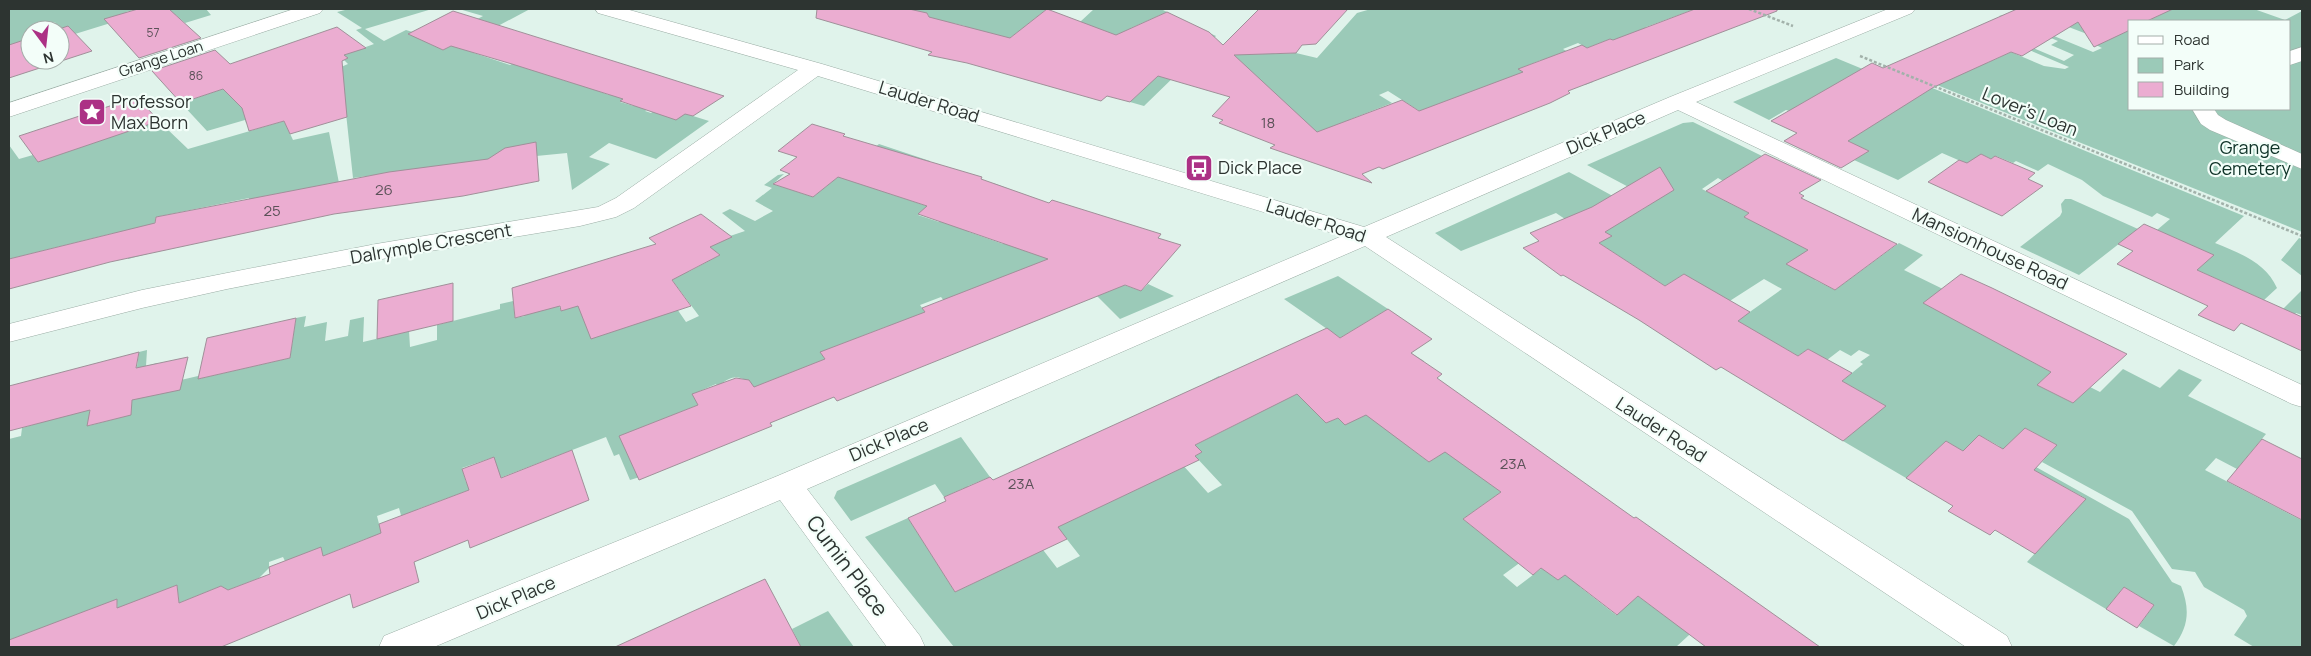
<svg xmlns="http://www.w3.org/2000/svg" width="2311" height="656" font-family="Manrope,sans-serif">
<rect width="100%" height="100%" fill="#e0f3eb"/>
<path fill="#9bcab8" d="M9,9H138L126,12L130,17L75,34L68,27L56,30H30V53L22,45L9,49Z
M159,9H206L211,15L185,23L176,15L169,18Z
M349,9H432L365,29L384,41L406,30L438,40L430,44L443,50L485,28L470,23L483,16L459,9H530L496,27L474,53L510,65L549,43L563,80L579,85L587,81L601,92L609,95L646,72L660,76L620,102L634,106L643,100L652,107L645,111L651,113L661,106L709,121L656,159L609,143L589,157L610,164L572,190L567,153L446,165L353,178L341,67L348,64L344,60L347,58L344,55L374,44L356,30L362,28L337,12Z
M832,9H1047L976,65L965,26L953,23L919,48V23L929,16L927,13L828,11Z
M1094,9H1161L1167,12L1131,28L1171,49L1207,32L1216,36L1144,106L1130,102L1150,83L1080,22Z
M1371,9H1695L1646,27L1629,49L1610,39L1587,48L1578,43L1563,49L1571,54L1573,71L1593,82L1585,85L1541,60L1519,69L1525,73L1421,112L1388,91L1379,95L1392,103L1351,119L1317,146L1198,71L1255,13L1263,46L1275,54L1296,53L1317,58L1357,13Z
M2063,9H2070L2087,16L2101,9L2131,21L2130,109H2290V21H2147L2152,19L2130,9H2254L2285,20L2302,11V232L1912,75L1936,44L1941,43L1987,63L2011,52L2044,66L2065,69L2069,67L2022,47L2026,45L2064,61L2074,55L2051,45L2058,41L1999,16L2003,15L2093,52L2102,48L2092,43L2100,39L2066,26L2084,17Z
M1836,58L1882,77L1891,71L2244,216L2215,243C2240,253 2266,263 2277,288L2264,300L2197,270L2213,255L2157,230L2170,219L2157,213L2152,217L2103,196L2082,180L2048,164L2038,171L2016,161L2013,163L1996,156L1991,159L1981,154L1986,172L1942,153L1898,180L1854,160L1868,151L1789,111L1786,110L1769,120L1733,102Z
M223,89L289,110L246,123L245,120L207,131L181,103Z
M284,121L293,140L329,132L339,183L249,200V198L156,217L147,254L128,259L127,233H114L9,259V145L19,159L33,155L38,162L151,123L156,129L164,126L188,149Z
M1693,122L1762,156L1723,181L1718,178L1702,189L1749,213L1744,217L1754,222L1825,252L1815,280L1835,290L1899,243L1923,255L1904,270L1947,291L1924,303L2051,372L2037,385L2073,403L2090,387L2100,392L2123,369L2160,388L2179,369L2202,380L2188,396L2266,434L2237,469L2216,458L2205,470L2301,520L2302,518V647H2254L2234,635L2247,616L2244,610L2204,587L2195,572L2172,569L2132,511L2042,462L2057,445L2025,428L2004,449L2129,519L2172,582L2181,586C2190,609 2189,626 2174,646L2139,626L2154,605L2124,587L2106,609L2027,562L2085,498L2035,471L2021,484L1999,446L1979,435L1963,451L1946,441L1906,478L1843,441L1885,406L1842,381L1863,364L1860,362L1870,355L1859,350L1851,356L1840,350L1827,360L1808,349L1798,356L1779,345L1713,338L1782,289L1764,279L1711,313L1684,274L1665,286L1599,243L1611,236L1565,219L1556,213L1461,251L1435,233L1569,172L1640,211L1655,201L1587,165L1683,123Z
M879,144L930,161L890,194L927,206L918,215L939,222L993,183L1007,188L984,209L969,232L1003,244L1015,232L1090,247L952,311L941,297L920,305L943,337L888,326L821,352L825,359L765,406C753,387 742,364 718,387L716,384L693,394L698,405L645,426L666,469L630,480L619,454L614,456L606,437L492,481L494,457L462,468L466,482L480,486L418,509L424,531L407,537L399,508L377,516L396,591L368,538L323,556L321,548L285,561L283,557L269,562V568L259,578L228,590L221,586L179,603L177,585L147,597L138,619L140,647H119L117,600L9,640V429V439L21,436L22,428L90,408L88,426L130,415L139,352L147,350L146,366L157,363L151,387L198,376V379L290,358L296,318L306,316L304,327L327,322L325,341L348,336L350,320L364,317L363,342L409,331L410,347L437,340V325L500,309V304L513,301L515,318L525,316L522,285L548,277L561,311L634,288L620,255L629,252L650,283L677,309L686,322L699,316L670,277L690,271L720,255L706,244L745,231L722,213L730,209L755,221L773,211L755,201L772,188L764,185L778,175L784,174L773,184L813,197Z
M2065,199H2071L2138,229L2079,275L2020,247L2060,216L2062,212L2061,204Z
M2299,238L2302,239V276L2281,260Z
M1338,276L1388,309L1340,338L1284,299Z
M1110,280L1141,291L1148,284L1174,296L1120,319L1094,293Z
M2302,290V315L2296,313L2283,327L2271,321Z
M1411,353L1424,361L1400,376L1409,447L1429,462L1446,451L1501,492L1463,519L1497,546L1535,518L1548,542L1503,575L1517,587L1542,568L1558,580L1586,558L1580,587L1616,615L1638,596L1665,616L1697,588L1738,590L1676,647H954L865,537L908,518L955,592L993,574L1037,542L1057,568L1080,556L1040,505L1063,524L1129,493L1084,439L1181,463L1208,493L1222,485L1195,456L1202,452L1195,445L1243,421L1206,383L1219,376L1256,413L1299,393L1329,409L1318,415L1326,423L1338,418Z
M961,437L990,477L968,486L967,492L964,488L944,497L935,484L851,521L834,498L837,491Z
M828,611L854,647H801L792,629Z"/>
<path fill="#ebadd1" stroke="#a09099" d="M138,9H169L201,38L139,58L104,19Z
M817,9H909L927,13L929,17L1010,38L1047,9L1116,35L1167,12L1209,32L1223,45L1259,9H1348L1316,44L1302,45L1296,53L1234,55L1317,132L1402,100L1419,111L1523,72L1518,69L1582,45L1587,48L1610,39L1613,40L1695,9H1777V11L1568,91L1570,93L1550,103L1383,169L1379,167L1362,174L1372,183L1270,148L1275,145L1219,123L1223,120L1212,116L1230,97L1158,76L1130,102L1107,96L1101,101L967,63L928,55L932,52L816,18Z
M2017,9H2173L2147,21H2130V30L2094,47L2078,22L2022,56L2011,52L1934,87L1848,141L1869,151L1841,168L1784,141L1797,133L1771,121L1872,63L1883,68Z
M453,11L639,69L724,96L693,116L685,114L676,120L620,101L623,99L512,64L451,46L443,50L408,34Z
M68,26L92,51L9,78V45L30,38V60H60V30H56Z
M337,27L366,48L344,55L348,58L342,61L347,117L290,134L284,121L249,131L242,108L223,89L181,103L152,71L215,50L230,64Z
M137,97L159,121L38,162L19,136Z
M812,124L845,134L843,136L982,177L981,179L1049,203L1052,200L1161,234L1158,238L1181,245L1141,291L1125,285L837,401L834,397L770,423L772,426L639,480L619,436L698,405L692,394L736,378L749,380L754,387L825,359L820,352L925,312L922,308L1048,259L918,214L927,206L838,177L813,197L773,184L790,174L780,170L797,157L778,151Z
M536,142L539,181L463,196L334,214L110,262L9,289V259L155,223L156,217L389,172L488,159L505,148Z
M1765,154L1821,180L1799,193L1804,196L1801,198L1897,244L1835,290L1786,264L1808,250L1744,217L1749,213L1706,191Z
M1981,154L1991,159L1995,156L2035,173L2028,179L2043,186L2002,216L1928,182L1959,160L1967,163Z
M1660,167L1674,190L1605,232L1612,236L1599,243L1665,286L1684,274L1750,312L1738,321L1798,356L1808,349L1852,373L1842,381L1886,406L1843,441L1721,367L1716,370L1639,320L1563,275L1561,276L1523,248L1539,241L1530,233L1592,207Z
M701,214L732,237L710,247L720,255L672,280L691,306L591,339L578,306L561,311L560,306L515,318L512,288L656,244L649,238Z
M2144,224L2214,255L2197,270L2302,317V351L2241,323L2234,331L2198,315L2208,306L2117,264L2133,251L2118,244Z
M1961,274L1992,288L2127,354L2073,403L2037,385L2051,372L1923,303Z
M453,283V321L377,339L378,300Z
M1388,309L1432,339L1411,353L1442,374L1437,378L1634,518L1636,517L1820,647H1706L1638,596L1617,615L1565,575L1558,580L1541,568L1533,575L1463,519L1501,492L1445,452L1429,462L1366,415L1345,425L1338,418L1326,423L1297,394L1195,445L1202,452L1195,456L1199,460L1058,527L1067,539L955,592L908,518L946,501L944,497L990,477L993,480L1327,328L1340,338Z
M296,318L290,358L198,379L207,338Z
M139,352L136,368L188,357L180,390L132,400L131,415L87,426L90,410L9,431V386Z
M2025,428L2057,445L2034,470L2086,499L2035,554L1995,530L1990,535L1948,511L1953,506L1906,478L1946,441L1963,451L1979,435L2003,449Z
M2262,439L2302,459V520L2227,481Z
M572,450L589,500L470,548L468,540L414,562L419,582L353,608L350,594L221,647H9V640L117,599V608L177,585L179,603L221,586L228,590L270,574L269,567L321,547L323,556L381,533L379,524L469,490L462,469L494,457L501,478Z
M765,579L801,647H615L689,613Z
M2124,587L2154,605L2137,628L2106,609Z"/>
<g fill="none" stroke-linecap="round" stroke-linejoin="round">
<g stroke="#9bada5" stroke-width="1">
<path id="minor" d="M294,9H323L320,13L9,117V103Z
M595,9H626L822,64L1364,227L1670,97L1888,9H1915L1912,13L1696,102L2302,385V407L2292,404L1678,110L1386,237L2007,636L2012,647H1966L1365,246L807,489L920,636L925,647H887L780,500L434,647H379L384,636L775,477L1342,236L818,76L634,208L616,217L580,226L376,260L227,289L142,308L9,342V324L142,290L227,273L376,244L598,207L616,198L798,70L598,13Z
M2302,47V61L2290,65V51Z
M2192,109H2214L2218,115L2226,120L2302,154V169L2210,130L2201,124Z"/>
</g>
<path stroke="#a2b1aa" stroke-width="2.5" stroke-dasharray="3 2" stroke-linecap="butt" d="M1749,9L1793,26
M1860,56L2302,236"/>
<use href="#minor" fill="#fff" fill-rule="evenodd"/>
</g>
<defs>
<g id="sight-square" transform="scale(1.4375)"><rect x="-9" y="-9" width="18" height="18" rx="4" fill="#ac3185" stroke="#f3fef9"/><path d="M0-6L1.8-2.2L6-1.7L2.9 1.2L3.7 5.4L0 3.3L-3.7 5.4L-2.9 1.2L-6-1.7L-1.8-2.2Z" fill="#fff"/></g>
<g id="bus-square" transform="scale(1.4375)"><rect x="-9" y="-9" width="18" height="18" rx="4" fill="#ac3185" stroke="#f3fef9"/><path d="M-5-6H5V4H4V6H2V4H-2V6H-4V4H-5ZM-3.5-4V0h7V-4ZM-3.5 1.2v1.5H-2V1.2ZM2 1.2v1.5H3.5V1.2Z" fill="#fff"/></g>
</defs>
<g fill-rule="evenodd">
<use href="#sight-square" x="92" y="112"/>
<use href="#bus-square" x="1199" y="168"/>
</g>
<g text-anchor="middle" stroke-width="4.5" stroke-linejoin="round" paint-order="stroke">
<g font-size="12" fill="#5c5259">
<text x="153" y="37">57</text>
<text x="196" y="80">86</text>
</g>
<g font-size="15" fill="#2d3431" stroke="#f3fef9">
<text transform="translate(161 59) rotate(-18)" y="5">Grange Loan</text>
</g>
<g font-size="15" fill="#5c5259">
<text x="1268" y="128">18</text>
<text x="384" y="195">26</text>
<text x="272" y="216">25</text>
<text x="1513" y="469">23A</text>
<text x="1021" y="489">23A</text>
</g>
<g font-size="18" fill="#2d3431" stroke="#f3fef9" text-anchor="start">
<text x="111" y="108">Professor<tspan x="111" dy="21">Max Born</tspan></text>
<text x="1218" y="174">Dick Place</text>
</g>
<g font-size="18" fill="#2d3431" stroke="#f3fef9">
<text transform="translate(929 102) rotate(17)" y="6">Lauder Road</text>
<text transform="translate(2030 112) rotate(22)" y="6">Lover's Loan</text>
<text transform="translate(1606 133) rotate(-23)" y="6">Dick Place</text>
<text transform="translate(1316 221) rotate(18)" y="6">Lauder Road</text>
<text transform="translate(431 244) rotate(-10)" y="6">Dalrymple Crescent</text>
<text transform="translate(1990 249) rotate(25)" y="6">Mansionhouse Road</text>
<text transform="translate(1661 430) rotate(33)" y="6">Lauder Road</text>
<text transform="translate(889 440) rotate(-23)" y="6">Dick Place</text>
<text transform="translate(516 598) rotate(-23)" y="6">Dick Place</text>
</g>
<g font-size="18" fill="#0e3227" stroke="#f3fef9">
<text x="2250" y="154">Grange<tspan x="2250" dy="21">Cemetery</tspan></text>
</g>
<g font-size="21" fill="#2d3431" stroke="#f3fef9">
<text transform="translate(847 566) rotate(53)" y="7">Cumin Place</text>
</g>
</g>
<rect width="2311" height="656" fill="none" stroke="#2d3431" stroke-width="20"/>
<rect x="2128" y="20" width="162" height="90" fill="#f3fef9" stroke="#a4ada9"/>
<rect x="2138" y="36" width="25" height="8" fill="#ffffff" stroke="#a4ada9"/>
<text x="2174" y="45" font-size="15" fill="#2d3431">Road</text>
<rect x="2138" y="58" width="25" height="15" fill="#9bcab8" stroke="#a4ada9"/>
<text x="2174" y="70" font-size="15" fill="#2d3431">Park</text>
<rect x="2138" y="82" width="25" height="15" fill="#ebadd1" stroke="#a4ada9"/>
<text x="2174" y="95" font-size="15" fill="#2d3431">Building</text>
<g transform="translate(45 45) rotate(165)"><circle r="24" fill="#f3fef9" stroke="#a4ada9"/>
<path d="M0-4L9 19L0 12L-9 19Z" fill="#ac3185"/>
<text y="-8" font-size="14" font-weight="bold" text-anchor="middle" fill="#2d3431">N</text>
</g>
</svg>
